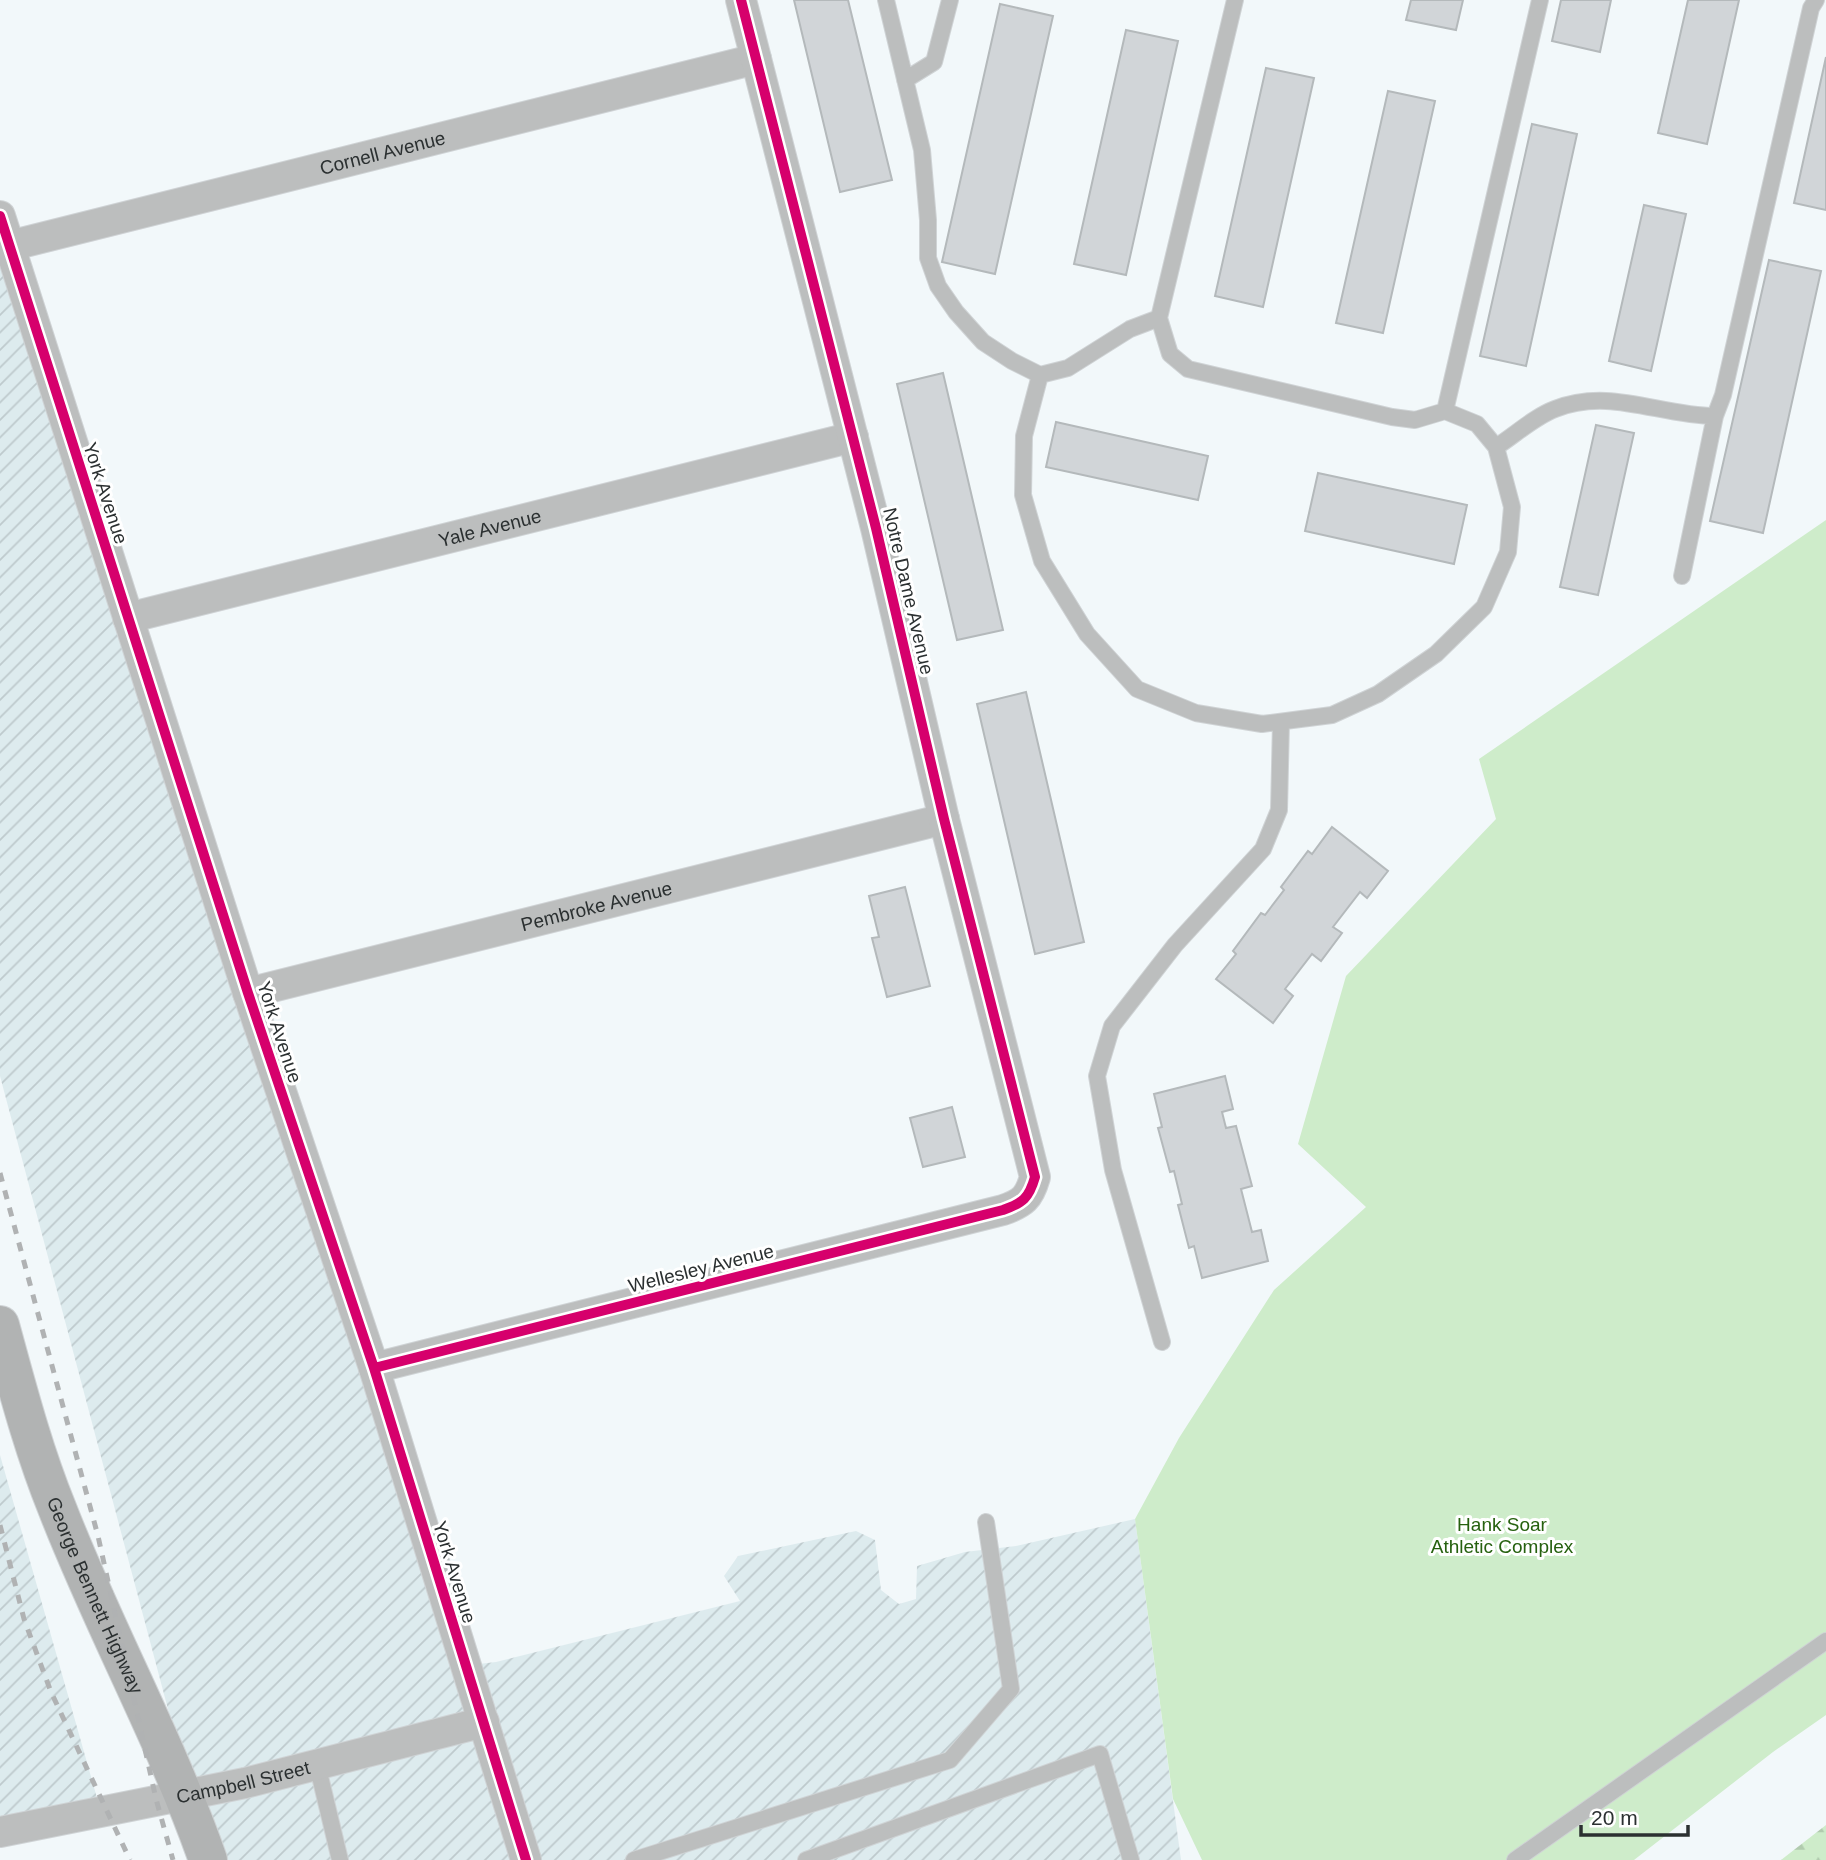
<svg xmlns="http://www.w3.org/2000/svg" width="1826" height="1860" font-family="Arial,sans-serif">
<defs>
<pattern id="industrial-furrows" width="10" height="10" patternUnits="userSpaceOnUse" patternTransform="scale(1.75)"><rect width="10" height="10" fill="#ddebee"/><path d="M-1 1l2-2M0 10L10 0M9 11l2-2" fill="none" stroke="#becacd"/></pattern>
<pattern id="forest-firs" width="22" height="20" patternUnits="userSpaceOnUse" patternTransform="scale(1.75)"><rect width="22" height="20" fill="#ceecca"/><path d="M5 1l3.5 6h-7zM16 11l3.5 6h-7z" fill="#b1cbae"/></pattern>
</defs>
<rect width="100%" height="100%" fill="#f2f8fa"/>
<path fill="url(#industrial-furrows)" d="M0,245L461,1666L496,1662L740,1601L724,1576L738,1556L856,1531L875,1540L881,1590L899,1604L916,1599L917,1566L965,1552L1016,1546L1135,1519L1181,1860H208L0,1076Z
M0,1455L99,1805L0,1824Z"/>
<path fill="#ceecca" d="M1826,520V1715L1773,1752L1634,1860H1202L1173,1799L1135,1519L1179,1438L1274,1290L1366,1207L1298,1144L1346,976L1496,819L1479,759Z"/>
<path fill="url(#forest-firs)" d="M1826,1825V1860H1781Z"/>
<path fill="#d1d5d8" stroke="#b4b9bb" stroke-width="2" d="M794,0H848L892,180L840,192Z
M1411,0H1463L1456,30L1406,20Z
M1561,0H1611L1600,52L1552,41Z
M1688,0H1739L1707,144L1658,133Z
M1000,4L1053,16L995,274L942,262Z
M1126,30L1178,41L1126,275L1074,264Z
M1826,57V210L1794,203Z
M1266,68L1314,78L1263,307L1215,296Z
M1388,91L1435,101L1383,333L1336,323Z
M1532,124L1577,134L1526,366L1480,356Z
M1644,205L1686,214L1651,371L1609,361Z
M1769,260L1821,271L1763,533L1710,521Z
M943,373L1003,630L957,640L897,384Z
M1056,422L1208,456L1198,500L1046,467Z
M1596,425L1634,433L1598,595L1560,587Z
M1318,473L1467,505L1454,564L1305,531Z
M1026,692L1084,942L1035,954L977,704Z
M1332,827L1388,871L1367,898L1360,892L1333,927L1342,933L1321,961L1312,954L1285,989L1293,996L1273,1023L1216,979L1236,954L1233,951L1261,913L1265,915L1284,890L1281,887L1308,851L1312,854Z
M905,887L930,986L887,997L872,938L879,937L869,896Z
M1225,1076L1233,1109L1222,1112L1226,1128L1236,1126L1252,1186L1241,1189L1252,1232L1261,1230L1268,1261L1202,1278L1194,1246L1189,1248L1178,1205L1182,1204L1174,1171L1170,1172L1158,1128L1162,1127L1154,1094Z
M952,1107L965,1157L923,1167L910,1118Z"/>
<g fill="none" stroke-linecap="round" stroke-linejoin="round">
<g stroke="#cfd3d5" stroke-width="18">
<path id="lane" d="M886,0L922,150L928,220V258L938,286L956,312L983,342L1012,361L1040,375L1068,368L1130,329L1159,318
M905,80L934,62L950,0
M1040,375L1024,436L1023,495L1042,561L1087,634L1137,689L1196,713L1262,724L1332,715L1378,694L1436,654L1484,607L1508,552L1512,507L1496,447L1477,424L1445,411L1415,420L1392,417L1188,369L1170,354L1159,318L1235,0
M1445,411L1540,0
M1496,447C1515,435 1534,417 1555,409C1610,387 1660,416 1715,416
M1682,576L1715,416L1723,395L1811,8L1816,0
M1162,1342L1113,1170L1097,1076L1112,1026L1175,945L1263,849L1279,810L1281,722
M317,1764L340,1860
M634,1860L950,1760L1011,1689L986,1522
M806,1860L1100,1754L1131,1860
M1515,1860L1826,1641"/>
</g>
<g stroke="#cfd3d5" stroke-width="32">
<g id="street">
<path d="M0,216L248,993L374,1368L526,1860"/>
<path id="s1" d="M9,246L756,59"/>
<path id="s2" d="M128,618L853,437"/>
<path id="s3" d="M248,993L944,819"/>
<path d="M374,1368L1003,1210C1023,1203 1029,1198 1035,1177L944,819L876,528L741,0"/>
<path id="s4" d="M0,1832L245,1783L484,1722"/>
</g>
</g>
<g stroke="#cfd3d5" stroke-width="40">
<g id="secondary">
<path id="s5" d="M0,1325C17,1387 33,1449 57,1508C103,1627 166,1740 208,1860"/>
</g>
</g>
<use href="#lane" stroke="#bcbebe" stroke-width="16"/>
<use href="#street" stroke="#bcbebe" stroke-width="30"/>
<use href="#secondary" stroke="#b1b3b3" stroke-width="38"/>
<path stroke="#b0b2b3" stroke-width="5" stroke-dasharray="9 9" stroke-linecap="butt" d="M0,1173L98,1536L156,1799L173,1860
M0,1525L24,1619L51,1692L130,1860"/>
<g stroke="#fff" stroke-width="15">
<path id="cycleway" d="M0,216L248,993L374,1368L526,1860
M374,1368L1003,1210C1023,1203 1029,1198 1035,1177L944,819L876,528L741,0"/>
</g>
<use href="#cycleway" stroke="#d6006c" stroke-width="10"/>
</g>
<g text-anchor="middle" stroke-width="6" stroke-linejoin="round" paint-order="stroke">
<g font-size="19" fill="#2b3031" stroke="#fff">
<text dy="7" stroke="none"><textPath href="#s1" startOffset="385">Cornell Avenue</textPath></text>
<text transform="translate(106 493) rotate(72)" y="7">York Avenue</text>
<text dy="7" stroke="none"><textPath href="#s2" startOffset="373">Yale Avenue</textPath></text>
<text transform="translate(909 591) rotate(77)" y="7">Notre Dame Avenue</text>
<text dy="7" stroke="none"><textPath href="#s3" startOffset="359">Pembroke Avenue</textPath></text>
<text transform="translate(280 1032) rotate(72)" y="7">York Avenue</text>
<text transform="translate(701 1268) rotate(-14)" y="7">Wellesley Avenue</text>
<text transform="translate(455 1572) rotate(73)" y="7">York Avenue</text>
<text dy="7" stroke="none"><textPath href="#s5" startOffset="287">George Bennett Highway</textPath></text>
<text dy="7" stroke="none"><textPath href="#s4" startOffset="248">Campbell Street</textPath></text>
</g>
<g font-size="19" fill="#26610f" stroke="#fff">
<text x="1502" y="1531">Hank Soar<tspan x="1502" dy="22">Athletic Complex</tspan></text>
</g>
</g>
<path d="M1581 1825v10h107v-10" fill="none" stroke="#2b3031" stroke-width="3.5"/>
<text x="1591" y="1825" font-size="21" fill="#2b3031" stroke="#ffffff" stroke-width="5" paint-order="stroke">20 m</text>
</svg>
